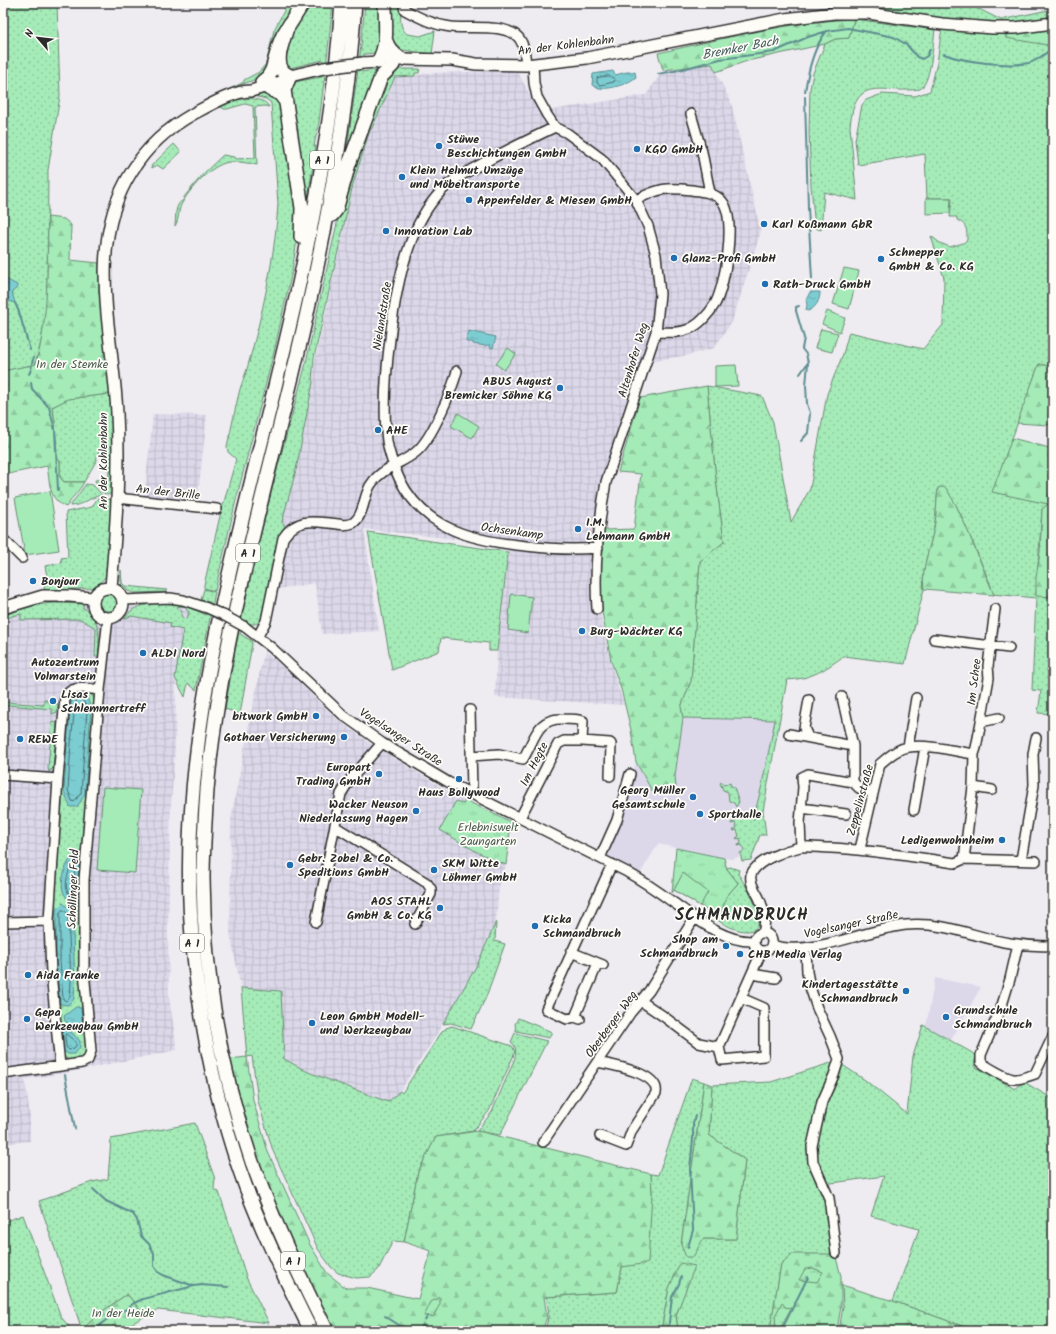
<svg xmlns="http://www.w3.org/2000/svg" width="1056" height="1334" font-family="Kalam,sans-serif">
<defs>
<pattern id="industrial-grid" width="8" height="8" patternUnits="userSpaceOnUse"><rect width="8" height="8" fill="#dcd8ea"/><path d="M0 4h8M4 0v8" fill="none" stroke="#bdbac9"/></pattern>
<pattern id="grass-dots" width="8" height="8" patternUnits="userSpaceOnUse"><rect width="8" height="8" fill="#a5ebb8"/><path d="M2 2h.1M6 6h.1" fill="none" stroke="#8eca9e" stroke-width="1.8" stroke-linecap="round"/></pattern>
<pattern id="forest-firs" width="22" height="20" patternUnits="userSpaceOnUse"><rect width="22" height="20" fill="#a5ebb8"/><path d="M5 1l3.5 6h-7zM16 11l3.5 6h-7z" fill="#8eca9e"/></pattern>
<pattern id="wetland-marsh" width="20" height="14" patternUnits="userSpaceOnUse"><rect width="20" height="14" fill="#a5ebb8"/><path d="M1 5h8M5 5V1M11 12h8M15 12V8" fill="none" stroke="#8eca9e"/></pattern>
<pattern id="park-tufts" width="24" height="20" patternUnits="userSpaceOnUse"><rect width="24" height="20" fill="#a5ebb8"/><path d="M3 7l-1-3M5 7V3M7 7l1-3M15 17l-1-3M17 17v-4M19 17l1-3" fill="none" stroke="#8eca9e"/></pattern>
<pattern id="water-ripples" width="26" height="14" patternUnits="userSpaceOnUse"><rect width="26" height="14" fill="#7bcdd2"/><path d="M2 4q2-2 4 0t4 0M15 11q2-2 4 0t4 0" fill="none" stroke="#6ab0b4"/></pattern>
</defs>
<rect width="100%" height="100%" fill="#eeecf1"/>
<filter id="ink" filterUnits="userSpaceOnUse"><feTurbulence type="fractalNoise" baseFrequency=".025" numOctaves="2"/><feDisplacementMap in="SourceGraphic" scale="8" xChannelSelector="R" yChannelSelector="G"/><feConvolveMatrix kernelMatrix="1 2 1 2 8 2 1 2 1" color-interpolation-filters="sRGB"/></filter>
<g filter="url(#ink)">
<path fill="#dcd8ea" d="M683,718L775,720L761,789L752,825L743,853L741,856L731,859L724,858L658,844L640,874L608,856L607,853L619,824L636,762L652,791L676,787L675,776Z
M935,978L981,987L950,1042L926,1026Z"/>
<path fill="url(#industrial-grid)" d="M712,64L731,102L761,231L732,322L714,348L689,355L646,362L608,486L600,571L599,606L610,661L624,705L495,697L497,651L508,552L511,539L474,533L459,527L454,539L364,529L379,631L322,634L315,583L277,589L284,556L290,538L293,533L279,529L353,184L370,130L372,128L395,77L415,76L426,73L512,71L519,74L539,112L646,95L663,70Z
M153,414L207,415L197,504L144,499Z
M55,603L83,604L90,608L100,620L111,621L121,618L127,610L133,606L137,607L166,603L191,608L184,630L176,681L175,750L171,804L168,930L169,996L177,1050L65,1073L25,1079L30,1117V1141L3,1144V613L29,606Z
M264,652L280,664L337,719L371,744L448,791L511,822L506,865L499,887L496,922L477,965L434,1039L400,1091L388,1103L308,1072L283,1059L281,991L241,988L230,934L231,818L251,714Z"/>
<path fill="url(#grass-dots)" stroke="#688b72" d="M3,3H57L60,96L48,170L47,303L41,342L35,365L3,371Z
M288,3H299L271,66L259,78L232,88L244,82V80L259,72L266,64L274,30Z
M307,3H333L327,58L318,130L317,131L314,146H316L307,204L288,94L294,82L321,77L323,60L286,69L283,49Z
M365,3H381V35L375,53L364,54L362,72L375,70L376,75L345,163L360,55Z
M387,3H401C402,14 397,25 407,34L420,36L435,31L432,54L402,50L391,47Z
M857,3H960L973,6L1001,20L1053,9V18L1002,24L968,23L857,8Z
M854,19L935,30C933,43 931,83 920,89C883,95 855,72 850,127L857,200L824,192L821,230L815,228L811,186L809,132L810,89L813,73L825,44L835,39L849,38Z
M942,27L1004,31L1047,45L1053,42V367L1039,364L993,491L1049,504L1042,509L1036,595L1053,597V714L1038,713L1041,691L1032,690L1036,598L992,594L991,586L973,543L956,505L941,487L938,488C936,501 937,515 934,528C930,549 921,568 924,589L905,664L844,656C824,670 812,679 787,680L763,811L766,835H760L751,860L742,861L740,853L744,851L742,845L738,846V845L741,844L740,838L737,839L736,838L739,836L737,830L734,831L733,830L737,828L735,823L731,824V823L735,821L733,818L753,815V820L761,789L775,720L683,718L681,707L691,680L700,561L724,542L716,480L707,386L762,396L773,422L791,522L810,489L827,394L843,354L849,332L923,349L943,325L944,278L931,236L940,243L950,247L963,243L967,240C967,230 967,224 957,220V217H950L952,198H927L925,154L858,165L855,140L862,105L866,100L882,94L915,96L930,91L937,63Z
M396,69H420L419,73H415V76L395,77L372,128L370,130L353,184L314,358L312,380L313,382L296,470L282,522L286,528L263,620H262C256,625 252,625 246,622L247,620H246L240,634L252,641V644L240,714L225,709L241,617L254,560L278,466L305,367L344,192L386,78Z
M263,92L278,97L299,228L292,271L274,352L236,500L215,591L204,588V585L220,516L236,459L228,452L227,446C232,427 235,408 240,389C242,382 245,376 247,369C262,316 275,258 278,204L271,103L266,99L253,96Z
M251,98C258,101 265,99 269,107L265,106L255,107L257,165C247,163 238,161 229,162C210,165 189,190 181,205C178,212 179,220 175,226C176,218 174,203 184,200V197L204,173L223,155L234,157L235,159L255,158L253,106L245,104L227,109H224L221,107C228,99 242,100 251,98Z
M174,144L181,152L163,169L157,165L152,168L151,166Z
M110,394L112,430V493L108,495C101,493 98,488 95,480L109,479L108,449L99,450L95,463L84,482H64L60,477V461L57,459L55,422L52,407L68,399Z
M264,453H267L229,610L227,609Z
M86,484L93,485L102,495C90,497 82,506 70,506Z
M97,499H109L112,502L107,577H105L99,584L93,588L44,591L45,582L48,581L45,566L62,563L61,558L68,557L66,512L92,507Z
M368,532L508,552L497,651H489V643L441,638L439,651L392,670Z
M121,570L122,583L125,586L167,590L166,592L134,593L128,591L121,584Z
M204,589L215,592L196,690L188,683L185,697L175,678L183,630L170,627L171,623L131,616L124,619C128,614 132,609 138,607C150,602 172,603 184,606H182L181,607L178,606L177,609L182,611L181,616L183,618L187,619L189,612L186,609L187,606L206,615L209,602L201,600Z
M98 603a11 11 0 1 1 22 0a11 11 0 1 1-22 0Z
M55,603L83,604V608C101,616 100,641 98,657H95L96,628L80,619L21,620V614L12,616L3,621V616C19,609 37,604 55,603Z
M87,692L93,696L95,703L88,795L86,796L81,852H83L88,1050L84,1058L70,1061L62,1055L56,996L53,917L57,840H59L62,803H60L69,699L73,693Z
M44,699L51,703L58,704L57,712L52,714V709L8,705L7,707L3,702L44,705Z
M52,722L57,723L53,768L49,772L48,768Z
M722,782L724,785L730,783L731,786L734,787L739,802L736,807L734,803L729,801L728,792L723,790L720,783Z
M730,867L739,870L738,874C745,883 776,933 745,931C731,930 717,920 706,913L708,911L721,915L726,897L738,883L727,869V868Z
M496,922L495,941L505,944L486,997L471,1029L451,1023L443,1024L477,965Z
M241,988L281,991L284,1059L308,1072L388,1102L400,1091L402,1093L441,1033L446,1028L452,1026L512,1046L515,1051L513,1057L489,1111L473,1131L436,1137L418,1172L404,1242L393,1241L378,1270L370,1277L356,1278L338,1273L331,1267L318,1249L273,1151L258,1101L252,1056L247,1057Z
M518,1018L552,1032L549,1038L516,1031L515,1024Z
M923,1025L976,1055L974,1066L1015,1089L1024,1082L1053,1099V1331H976L893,1301L919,1229L871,1216L884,1176L824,1184L813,1147L823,1103L841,1064L865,1080L907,1114L913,1056Z
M515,1033L547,1041L500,1135L477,1131L492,1112L515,1058C516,1051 517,1047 511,1042Z
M837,1061L811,1146L828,1198L835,1254L781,1264L770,1331H678L676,1315L694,1266L669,1288L661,1331H544C550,1318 549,1310 546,1297L617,1292L622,1267L652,1194L651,1174L658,1175L692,1078L704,1082L681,1245L703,1239H736L745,1160L709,1135L712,1085L771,1082Z
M195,1123L215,1179L214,1189L219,1192L247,1279L269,1323L158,1310L145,1316L127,1294L100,1313L82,1330L39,1201L92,1182L108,1179L111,1139Z
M23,1215L61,1317L71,1329L68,1331H58L53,1324L45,1331H3V1222Z"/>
<path fill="url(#forest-firs)" stroke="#688b72" d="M854,19L849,38L835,39L825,44L747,61L716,72L712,64L663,70L658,53C722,39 787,22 854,19Z
M1053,25V42L1047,45L1006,38L1004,31Z
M48,217L64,219L71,225L70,260L99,263V291L110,394L68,399L52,407L55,422L57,458L60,461V477L64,482H84C81,488 78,491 74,496C71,499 70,503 66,507C48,500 50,481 47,466L3,475V371L36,364C49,315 47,268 48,217Z
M1039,364L1053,367V422L1048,425L1017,423Z
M707,386L716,480L724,542L700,561L691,681L681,707L683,718L675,776L676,787L652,791L636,762L631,730L621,689L611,661L601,606V553L604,530L634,529L641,474L618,472L640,398Z
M1012,438L1053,449V597L1036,596V578L1040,552L1042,509L1048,504L992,492Z
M941,487L946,488L956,505L967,529L994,595L924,589C921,568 930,549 934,528C937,515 936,501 938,488Z
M247,1057L253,1100L268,1152L309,1243L327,1273L346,1288H367L418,1299L431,1251L404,1242L418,1172L436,1137L478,1131L651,1174L652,1194L648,1263L622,1267L617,1292L544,1297L547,1317L542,1331H336L315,1295L267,1187L243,1110L230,1059Z
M704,1082L712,1085L709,1135L745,1160L736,1239H703L693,1257H686L681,1245Z
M792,1254H835L841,1276V1305L837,1331H768L770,1330L781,1264Z
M680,1263L695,1266L676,1315L678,1331H661L669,1288Z
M842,1285L893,1301L976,1331H839L843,1306Z
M127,1294L145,1316L119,1331H81L100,1313Z"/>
<path fill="url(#wetland-marsh)" stroke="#688b72" d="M813,1268L823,1272L817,1282L799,1280L805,1269Z
M440,1297V1304L433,1317L424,1316L431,1302Z
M782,1302L785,1307L791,1308L781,1327H776L775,1316Z"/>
<path fill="url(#park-tufts)" stroke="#688b72" d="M465,800L511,822L506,865L477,852L440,830L456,801L463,804Z
M676,848L724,858L727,869L738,883L726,897L721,915L708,911L674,890L672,893Z"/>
<path fill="#a5ebb8" stroke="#688b72" d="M926,198H951L950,213L926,214Z
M844,268L859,271L849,309L833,304Z
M827,311L845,318L840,332L822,324Z
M821,329L838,333L832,352L815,348Z
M508,348L516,354L504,370L496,364Z
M736,365L738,386L715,387V366Z
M458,413L479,426L472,438L451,426Z
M50,491L59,550L25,555L15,498Z
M511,594L532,597L528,633L508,630Z
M103,787L141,790L135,873L97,870Z
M683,873L708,892L700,906L674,890Z"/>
<path fill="url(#water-ripples)" stroke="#5b8c8f" d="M613,71L615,75L627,72H635L636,77C627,85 602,93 592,85L593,74Z
M4,278L17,285V288L12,292L15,303L3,299V279Z
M810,292H820C820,300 816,308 808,311L806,310L807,305L806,300Z
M469,331L496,337L493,348L490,347V345H487L486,346L473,344V342H466Z
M80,693L87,697L91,709L85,794L77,807H70L64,791L67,743L71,703L73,698Z
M74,855L79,864L77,899L75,901L70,902C68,899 64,895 63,891C60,881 66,861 74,855Z
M63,903L72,911L75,982L74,999L68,1005L60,1004L56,961V910Z
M76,1007L81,1008L83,1027L79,1030L65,1021L64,1016Z
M59,1026L67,1028L80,1041V1047L75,1054H68L62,1050Z"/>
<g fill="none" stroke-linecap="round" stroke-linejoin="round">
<path stroke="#4b6c6e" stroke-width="1" d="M609,76L615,79L614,82L600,85L597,83V78Z
M81,698L83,700L87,710L81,793L74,802L72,801L68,790L71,743L75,704L77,700Z
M74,863L75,865L74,894L71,896C62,888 68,875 71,864Z
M62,910H64L68,914L71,982L70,997L66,1001L63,999L60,961V913Z
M66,1034L76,1042V1046L73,1049L69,1050L66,1047L65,1036Z"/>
<path stroke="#5b8c8f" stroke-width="2" d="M944,54C964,62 1008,67 1029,63C1038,61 1046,52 1053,48
M658,74L679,70L720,59L774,52L808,37L827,31L848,28L894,37L907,45L917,57L922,59L927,56L930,49
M805,92C808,71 813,48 826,32
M805,97L808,208L812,279
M15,303L19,312L30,350
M799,306L796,307V311L804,338L802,349L806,354L808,363L806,385L807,404L810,413L808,433L801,441
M29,374C33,368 31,362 34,357
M800,374L807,364
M31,383L32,389L49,407L55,430L58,490
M65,1075L75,1129
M93,1189L106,1201L133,1214L137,1220L141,1236L149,1244L154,1253V1266L158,1272L163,1275L194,1286
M688,1247L693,1230L690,1169L693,1139V1123L695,1116
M385,1316L408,1331
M425,1320L428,1316
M96,1331L101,1324L115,1313L125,1310L134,1303L143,1299L194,1286L201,1285L228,1287
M420,1331L423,1325
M668,1331L672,1297L679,1284L681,1277
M781,1331L808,1277"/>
<g stroke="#2b2b2b" stroke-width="12">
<path id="minor" d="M404,3V7L405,10C420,18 434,25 451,27C469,29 506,23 519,38C525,46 525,56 526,65
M533,64L534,83L537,97L547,115L555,127L567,133L602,159L636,200L648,226L656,255L660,294L656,332L606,482C599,521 594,568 597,609
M691,114L702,152L710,193
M555,127C532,138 509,149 487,161C469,171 449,180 436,197C406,232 395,293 390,339C386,371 383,409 387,441C389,454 394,467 399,478C424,530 474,541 526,546C550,549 574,550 598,548
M636,200C659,188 667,187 692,190C703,192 714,192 722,201C737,218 725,286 715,304C709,314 699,325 689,329C678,334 667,332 656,332
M117,498L217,509
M3,539L22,558
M124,600L170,598L183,600L207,608
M245,627L272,648L343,715L382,743L448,782L627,872C643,881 659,892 674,903C697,919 724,942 753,941
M258,636L266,621L283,538C297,516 316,522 338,524C343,525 348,525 353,523C365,515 363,494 372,483C382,468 403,463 416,452C432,439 452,390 457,371
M934,639L1009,648
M842,697L853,746V782L859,788L873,793
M470,710L472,789L471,793
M981,722L989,678L988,666L995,609
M789,734L853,746
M808,737L804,728L809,700
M582,741L610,743L611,744L610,776
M908,747L916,698
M471,756L499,754L523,759C535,740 536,717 564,719C570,719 577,719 583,721L582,741H564L558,744L520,818
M3,775L58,779
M973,787L992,790
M801,808L846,814
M914,810L925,747
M336,827L427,883L431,889V894L415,924
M801,847L800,823L803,787L802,777L808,774L853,782
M860,849L880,764C888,757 898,748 909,747C928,744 954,751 974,754
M600,858L617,820L630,774
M964,859L973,787L974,754L976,748L981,722L999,718
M1021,860L1034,785L1033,754L1036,738
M3,922L49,921
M316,922L341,794L349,781L382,743
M754 942a9 9 0 1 1 18 0a9 9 0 1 1-18 0Z
M763,933C766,923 764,910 760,900C757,892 749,884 751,875C756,860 787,850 800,847C810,846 821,848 831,848C873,850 914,857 955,863L964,859L1036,861
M1018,944L1010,979L1002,1005L981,1055V1062C987,1067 1006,1078 1013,1079C1020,1080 1028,1076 1035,1074L1052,1038L1053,1039
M772,945C809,958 866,929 906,925C944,922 969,935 1004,942C1020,945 1037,946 1053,946
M806,948L807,972L810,987L817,1008L830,1036L839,1059L834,1075L822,1102L812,1146L813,1162L829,1198L836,1253
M571,952L603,965
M752,974L776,978
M641,1001L663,1016L699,1043L719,1047L722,1060L764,1056V1008L741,998
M575,1017L598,963
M580,1019L575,1017L567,1019L546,1009L612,864
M719,1047L760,955V952
M597,1062C612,1065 660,1073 656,1093L632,1130L626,1146L600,1136
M60,1066L51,973L49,921L58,779L65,698C70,684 88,689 100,690
M3,1074L82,1063L88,1060L91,1051L84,970V880L100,690L108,618
M543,1142L631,1012L649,991L695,917"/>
</g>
<g stroke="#2b2b2b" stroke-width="14">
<path id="major" d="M363,63L378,62L383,59H401L452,60L476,64L526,65L587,58L785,19L834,13H868L942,24L993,28H1015L1053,23
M111,587C116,529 120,471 117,413C113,332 85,244 132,171C147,147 168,128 193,114C208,106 235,90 251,91L284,81L290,76L324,68
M93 603a15 15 0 1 1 30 0a15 15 0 1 1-30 0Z
M3,608L43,596H69L93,598"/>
</g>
<g stroke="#2b2b2b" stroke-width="16">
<path id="highway" d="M286,31C283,42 275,59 282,70C284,73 288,75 290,76L284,90L302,208L301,237
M386,41C388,49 394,54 401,59
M378,62C389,44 385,23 385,3
M262,82L268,77L272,70L280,42L283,35L303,3
M266,87L280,94L286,102
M332,215L336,210L349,164L381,77L393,65
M311,1331C285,1278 258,1224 239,1168C215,1097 200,1022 193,947C174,752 233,562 278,374C308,253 333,128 342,3
M327,1331C299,1276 273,1220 252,1162C221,1072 204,974 203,879C203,850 205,820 207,790C218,664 251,543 281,421C316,284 345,144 355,3"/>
</g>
<use href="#minor" stroke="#fdfcf7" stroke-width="9"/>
<use href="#major" stroke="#fdfcf7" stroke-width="11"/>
<use href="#highway" stroke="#fdfcf7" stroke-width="13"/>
<g stroke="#2b2b2b" stroke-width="12" stroke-linecap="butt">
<path id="minor-bridge" d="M207,608L223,615L245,627"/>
</g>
<g stroke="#2b2b2b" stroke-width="14" stroke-linecap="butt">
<path id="major-bridge" d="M324,68L363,63"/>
</g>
<use href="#minor-bridge" stroke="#fdfcf7" stroke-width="9"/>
<use href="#major-bridge" stroke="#fdfcf7" stroke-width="11"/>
</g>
</g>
<g fill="#1f6fb2" stroke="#fdfcf7" stroke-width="1.5">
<circle cx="439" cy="146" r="4"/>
<circle cx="637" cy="149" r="4"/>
<circle cx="402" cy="177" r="4"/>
<circle cx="469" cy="200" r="4"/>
<circle cx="764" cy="224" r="4"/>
<circle cx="386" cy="231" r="4"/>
<circle cx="674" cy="258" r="4"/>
<circle cx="881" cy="259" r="4"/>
<circle cx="765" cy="284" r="4"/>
<circle cx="560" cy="388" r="4"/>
<circle cx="378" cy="430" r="4"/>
<circle cx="578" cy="529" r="4"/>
<circle cx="33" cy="581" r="4"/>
<circle cx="582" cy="631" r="4"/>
<circle cx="65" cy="648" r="4"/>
<circle cx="143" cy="653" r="4"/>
<circle cx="53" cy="701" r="4"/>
<circle cx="316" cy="716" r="4"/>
<circle cx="344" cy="737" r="4"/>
<circle cx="20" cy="739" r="4"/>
<circle cx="379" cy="774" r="4"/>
<circle cx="459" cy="779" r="4"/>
<circle cx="693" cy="797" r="4"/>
<circle cx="416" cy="811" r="4"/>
<circle cx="700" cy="814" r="4"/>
<circle cx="1002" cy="840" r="4"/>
<circle cx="290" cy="865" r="4"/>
<circle cx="434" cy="870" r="4"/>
<circle cx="440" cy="908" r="4"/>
<circle cx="535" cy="926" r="4"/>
<circle cx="726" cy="946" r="4"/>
<circle cx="740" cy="954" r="4"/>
<circle cx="28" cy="975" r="4"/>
<circle cx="906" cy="991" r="4"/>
<circle cx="946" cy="1017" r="4"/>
<circle cx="27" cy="1019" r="4"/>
<circle cx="312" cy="1023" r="4"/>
</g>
<g text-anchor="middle" stroke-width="3.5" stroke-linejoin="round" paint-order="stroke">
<g fill="#fdfcf7" stroke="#6a6a68" stroke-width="1">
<rect x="310" y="151" width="24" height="18" rx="3"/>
<rect x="236" y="544" width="24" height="18" rx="3"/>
<rect x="180" y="934" width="24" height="18" rx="3"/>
<rect x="281" y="1252" width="24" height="18" rx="3"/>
</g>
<g font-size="11" font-weight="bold" fill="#2b2b2b">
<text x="322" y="164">A 1</text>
<text x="248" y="557">A 1</text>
<text x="192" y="947">A 1</text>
<text x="293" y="1265">A 1</text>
</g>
<g font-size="12" fill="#2b2b2b" stroke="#fdfcf7">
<text transform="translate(566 45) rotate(-7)" y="4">An der Kohlenbahn</text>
<text transform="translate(382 316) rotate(-81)" y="4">Nielandstraße</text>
<text transform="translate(633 360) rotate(-73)" y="4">Altenhofer Weg</text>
<text transform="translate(103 461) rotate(-90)" y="4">An der Kohlenbahn</text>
<text transform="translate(168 492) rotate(6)" y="4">An der Brille</text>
<text transform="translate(512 531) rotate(8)" y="4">Ochsenkamp</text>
<text transform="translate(974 682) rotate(-83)" y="4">Im Schee</text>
<text transform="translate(401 737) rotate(33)" y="4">Vogelsanger Straße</text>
<text transform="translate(534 764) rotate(-63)" y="4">Im Hegte</text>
<text transform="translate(860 800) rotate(-75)" y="4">Zeppelinstraße</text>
<text transform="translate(73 889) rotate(-88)" y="4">Schöllinger Feld</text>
<text transform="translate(851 924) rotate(-12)" y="4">Vogelsanger Straße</text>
<text transform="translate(611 1024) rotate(-54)" y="4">Oberberger Weg</text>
</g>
<g font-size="12" font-weight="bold" fill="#2b2b2b" stroke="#fdfcf7" text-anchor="start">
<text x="447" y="143">Stüwe<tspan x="447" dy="14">Beschichtungen GmbH</tspan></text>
<text x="645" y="153">KGO GmbH</text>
<text x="410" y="174">Klein Helmut Umzüge<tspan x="410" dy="14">und Möbeltransporte</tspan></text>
<text x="477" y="204">Appenfelder &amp; Miesen GmbH</text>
<text x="772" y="228">Karl Koßmann GbR</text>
<text x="394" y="235">Innovation Lab</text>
<text x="889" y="256">Schnepper<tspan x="889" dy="14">GmbH &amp; Co. KG</tspan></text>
<text x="682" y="262">Glanz-Profi GmbH</text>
<text x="773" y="288">Rath-Druck GmbH</text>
<text x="552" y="385" text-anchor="end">ABUS August<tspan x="552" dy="14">Bremicker Söhne KG</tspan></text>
<text x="386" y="434">AHE</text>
<text x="586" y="526">I.M.<tspan x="586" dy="14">Lehmann GmbH</tspan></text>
<text x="41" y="585">Bonjour</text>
<text x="590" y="635">Burg-Wächter KG</text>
<text x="151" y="657">ALDI Nord</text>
<text x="65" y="666" text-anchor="middle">Autozentrum<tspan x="65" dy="14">Volmarstein</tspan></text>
<text x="61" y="698">Lisas<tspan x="61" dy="14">Schlemmertreff</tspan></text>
<text x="308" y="720" text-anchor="end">bitwork GmbH</text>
<text x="336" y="741" text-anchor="end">Gothaer Versicherung</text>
<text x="28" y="743">REWE</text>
<text x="371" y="771" text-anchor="end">Europart<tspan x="371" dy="14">Trading GmbH</tspan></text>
<text x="685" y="794" text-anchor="end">Georg Müller<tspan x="685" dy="14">Gesamtschule</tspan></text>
<text x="459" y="796" text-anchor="middle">Haus Bollywood</text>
<text x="408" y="808" text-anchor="end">Wacker Neuson<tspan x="408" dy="14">Niederlassung Hagen</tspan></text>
<text x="708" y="818">Sporthalle</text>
<text x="994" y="844" text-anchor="end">Ledigenwohnheim</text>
<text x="298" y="862">Gebr. Zobel &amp; Co.<tspan x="298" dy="14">Speditions GmbH</tspan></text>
<text x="442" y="867">SKM Witte<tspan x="442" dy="14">Löhmer GmbH</tspan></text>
<text x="432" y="905" text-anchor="end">AOS STAHL<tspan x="432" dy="14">GmbH &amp; Co. KG</tspan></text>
<text x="543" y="923">Kicka<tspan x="543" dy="14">Schmandbruch</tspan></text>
<text x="718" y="943" text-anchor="end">Shop am<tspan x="718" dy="14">Schmandbruch</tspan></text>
<text x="748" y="958">CHB Media Verlag</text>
<text x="36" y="979">Aida Franke</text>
<text x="898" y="988" text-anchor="end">Kindertagesstätte<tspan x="898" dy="14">Schmandbruch</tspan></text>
<text x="954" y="1014">Grundschule<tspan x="954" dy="14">Schmandbruch</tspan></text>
<text x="35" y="1016">Gepa<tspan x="35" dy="14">Werkzeugbau GmbH</tspan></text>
<text x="320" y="1020">Leon GmbH Modell-<tspan x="320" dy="14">und Werkzeugbau</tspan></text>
</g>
<g font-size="12" fill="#4a5b4e" stroke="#fdfcf7">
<text x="72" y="368">In der Stemke</text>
<text x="488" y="831">Erlebniswelt<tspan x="488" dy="14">Zaungarten</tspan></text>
<text x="123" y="1317">In der Heide</text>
</g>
<g font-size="13" font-style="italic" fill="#435c5d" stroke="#fdfcf7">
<text transform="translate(740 47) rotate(-11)" y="5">Bremker Bach</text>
</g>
<g font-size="16" font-weight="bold" letter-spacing="1" fill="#2b2b2b" stroke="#fdfcf7">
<text x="742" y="920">SCHMANDBRUCH</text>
</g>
</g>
<rect width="1056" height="1334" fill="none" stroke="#fdfcf7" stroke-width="16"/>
<rect x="8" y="8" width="1040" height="1318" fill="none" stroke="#2b2b2b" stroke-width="1.5" filter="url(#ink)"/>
<g transform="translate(38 38) rotate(298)" stroke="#fdfcf7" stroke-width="3" paint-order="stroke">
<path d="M0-3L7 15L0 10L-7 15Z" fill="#2b2b2b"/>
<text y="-6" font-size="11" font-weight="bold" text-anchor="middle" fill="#2b2b2b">N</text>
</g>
</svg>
